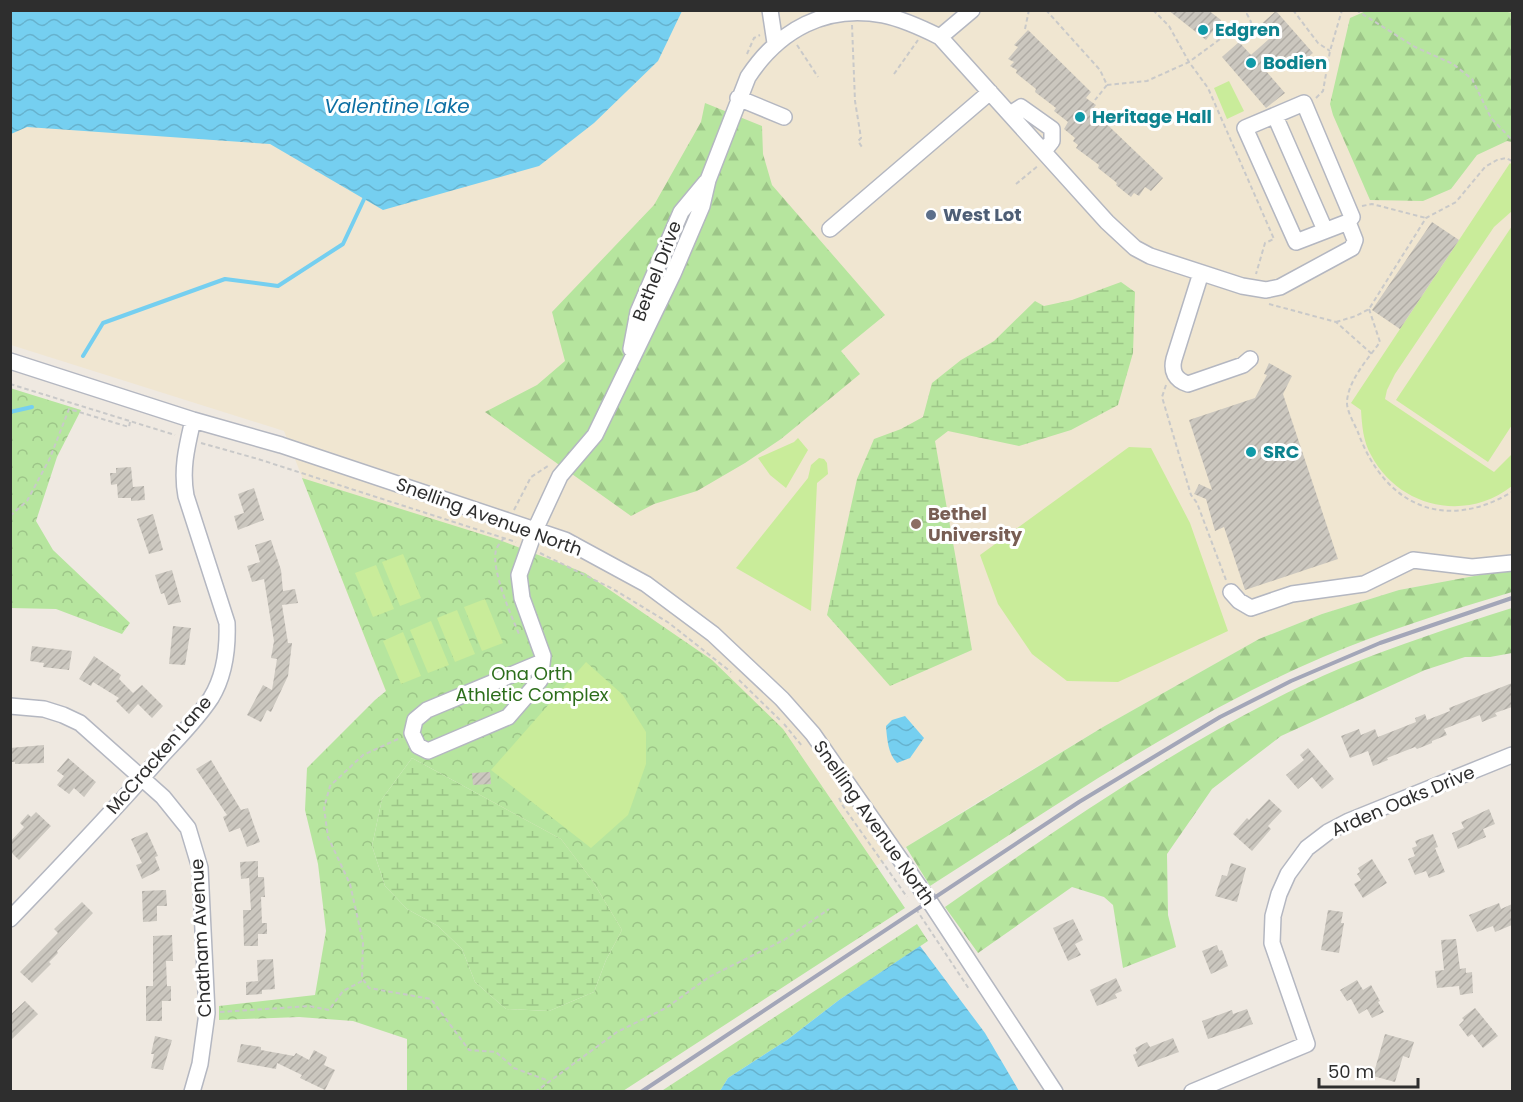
<svg xmlns="http://www.w3.org/2000/svg" width="1523" height="1102" font-family="Poppins,sans-serif">
<defs>
<pattern id="forest-firs" width="22" height="20" patternUnits="userSpaceOnUse" patternTransform="scale(1.5)"><rect width="22" height="20" fill="#b6e59e"/><path d="M5 1l3.5 6h-7zM16 11l3.5 6h-7z" fill="#9dc588"/></pattern>
<pattern id="wetland-marsh" width="20" height="14" patternUnits="userSpaceOnUse" patternTransform="scale(1.5)"><rect width="20" height="14" fill="#b6e59e"/><path d="M1 5h8M5 5V1M11 12h8M15 12V8" fill="none" stroke="#9dc588"/></pattern>
<pattern id="park-crowns" width="20" height="18" patternUnits="userSpaceOnUse" patternTransform="scale(1.5)"><rect width="20" height="18" fill="#b6e59e"/><path d="M2 6a3 3 0 1 1 6 0M12 15a3 3 0 1 1 6 0" fill="none" stroke="#9dc588"/></pattern>
<pattern id="water-waves" width="16" height="10" patternUnits="userSpaceOnUse" patternTransform="scale(1.5)"><rect width="16" height="10" fill="#75cff0"/><path d="M0 5q4-4 8 0t8 0" fill="none" stroke="#66b2ce"/></pattern>
<pattern id="building-hatch" width="6" height="6" patternUnits="userSpaceOnUse" patternTransform="scale(1.5)"><rect width="6" height="6" fill="#cbc7bf"/><path d="M-1 1l2-2M0 6l6-6M5 7l2-2" fill="none" stroke="#afaba4"/></pattern>
</defs>
<rect width="100%" height="100%" fill="#efe9e1"/>
<path fill="#f0e6d1" d="M10,11H1512V569L1399,590L1322,614L1259,639L1103,727L973,805L663,1000L386,692L284,431L11,345Z"/>
<path fill="url(#forest-firs)" d="M1366,11L1499,10L1512,13V142L1507,141L1477,155L1451,189L1423,201L1370,200L1333,115L1330,104L1350,18Z
M705,103L762,126L763,154L772,185L885,315L841,351L860,374L781,439L745,463L697,491L654,504L631,516L485,412L537,385L565,361L552,312L654,205L701,122Z
M1512,569V592C1448,611 1385,631 1323,657C1183,717 1057,805 930,886L906,847L1103,727L1259,639L1322,614L1399,590Z
M1512,608V653L1490,657H1465L1425,670L1281,736L1212,789L1167,854L1168,915L1176,947L1123,968L1113,905L1104,897L1072,887L978,953L945,907C1069,821 1201,728 1341,668C1397,645 1455,626 1512,608Z"/>
<path fill="url(#wetland-marsh)" d="M1121,282L1135,292L1133,353L1118,405L1071,430L1019,446L948,431L935,441L972,650L890,686L827,615L857,479L874,439L901,429L923,417L932,383L961,360L994,341L1035,301L1044,306L1072,300Z
M412,758L561,839L592,880L622,930L606,960L594,992L549,1011L506,1009L475,982L462,949L438,926L407,909L385,886L372,846L382,799Z"/>
<path fill="url(#park-crowns)" fill-rule="evenodd" d="M10,388L81,410L57,457L36,521L53,550L130,623L122,634L56,609L11,608Z
M302,478L497,539L585,573L712,660L783,729L905,908L623,1091H407V1039L353,1021L299,1017L219,1020V1006L315,995L326,931L318,864L305,810L307,768L375,700L386,691ZM412,758L561,839L592,880L622,930L606,960L594,992L549,1011L506,1009L475,982L462,949L438,926L407,909L385,886L372,846L382,799Z
M917,924L928,941L839,1000L787,1040L728,1078L720,1091L660,1092Z"/>
<path fill="#c9ec9a" d="M1229,81L1244,111L1227,119L1214,88Z
M1510,163L1512,165V211L1494,227L1395,374L1387,390L1385,399L1494,472L1512,454V486C1465,523 1398,507 1371,455C1363,441 1362,425 1361,410L1351,403Z
M1512,226V425L1488,462L1396,400Z
M798,438L808,450L786,488L770,475L758,458L794,442Z
M1129,447L1151,448L1190,523L1228,631L1118,682L1067,681L1032,654L998,604L980,555Z
M819,458L824,459L827,463L828,474L817,483L811,611L736,568L808,478L811,465Z
M403,554L421,598L400,606L382,562Z
M376,565L394,609L373,617L355,573Z
M485,599L503,643L482,651L464,607Z
M457,610L475,654L455,662L437,618Z
M431,621L449,665L428,673L410,630Z
M403,632L421,676L401,684L383,641Z
M586,662L623,695L646,732V764L628,815L591,848L491,770Z"/>
<path fill="url(#water-waves)" d="M10,11L11,10L682,11L658,61L594,123L539,166L383,210L270,144L27,127L11,134Z
M905,716L924,738L910,758L897,763C888,754 887,739 886,726L892,720Z
M920,946L985,1033L1019,1091H720L728,1078L787,1040L839,1000Z"/>
<g fill="none" stroke-linecap="round" stroke-linejoin="round">
<path stroke="#75cff0" stroke-width="4" d="M83,356L103,323L225,279L278,286L343,244L366,195
M10,412L32,407"/>
</g>
<path fill="url(#building-hatch)" d="M1168,10H1208L1221,20L1206,40Z
M1276,11L1313,53L1294,69L1283,56L1266,71L1285,93L1266,108L1222,57L1239,42L1251,55L1269,39L1258,27Z
M1028,30L1091,92L1086,98L1096,105L1092,110L1163,178L1151,191L1145,187L1139,196L1134,193L1131,197L1116,185L1117,183L1098,168L1099,165L1076,148L1078,145L1073,141L1075,138L1064,129L1068,122L1054,111L1056,108L1035,92L1036,89L1016,73L1017,70L1010,66L1014,62L1008,59L1018,47L1014,45Z
M1432,222L1459,240L1400,329L1372,310Z
M1269,363L1292,376L1283,394L1338,559L1245,590L1224,527L1215,531L1206,499L1194,494L1199,484L1212,490L1189,420L1255,398L1267,375L1264,374Z
M131,467L133,487L144,486L145,500L131,501V498H118L117,484L111,485L110,473H116V468Z
M254,488L264,520L238,530L234,516L244,513L238,494Z
M153,514L163,550L149,554L137,519Z
M271,540L281,570L283,591L295,589L298,603L282,605L288,643H292L288,676L271,712L267,710L261,722L247,715L263,685L272,690L277,659L271,658L274,641L264,579L252,582L247,566L260,562L255,545Z
M172,570L181,602L168,605L164,593L161,594L155,575Z
M173,626L191,628L185,665L169,664Z
M32,646L72,651L69,670L43,667L44,663L30,661Z
M94,656L121,675L119,679L133,693L142,685L163,706L152,718L138,704L129,714L116,701L119,698L93,682L91,686L79,679Z
M1512,683V707L1495,713L1497,716L1482,722L1480,715L1444,729L1447,735L1432,741V743L1417,749L1415,747L1387,758L1388,760L1373,766L1368,751L1350,758L1341,736L1359,729L1361,735L1375,729L1378,737L1416,722L1415,718L1425,714L1427,720L1450,711L1449,708Z
M44,745V763L15,764V762H10V748Z
M1308,748L1334,779L1322,789L1312,777L1298,789L1286,775L1304,760L1300,755Z
M68,758L96,782L84,797L74,788L69,794L57,785L64,776L57,771Z
M211,760L241,810L248,808L260,842L247,847L240,828L229,832L223,817L227,815L196,769Z
M490,772L491,784L473,785L472,773Z
M1269,799L1282,811L1268,826L1271,829L1252,851L1233,834L1247,818L1249,820Z
M1489,809L1495,824L1483,829L1486,837L1458,849L1452,833L1464,828L1461,822Z
M36,812L51,826L19,860L10,851V842L24,827L20,823L28,814L31,817Z
M147,832L158,856L155,857L160,870L142,879L136,865L142,863L131,839Z
M1433,834L1438,847L1435,848L1445,872L1429,878L1426,871L1415,875L1408,859L1415,856L1412,848L1417,846L1415,841Z
M1372,859L1387,883L1363,898L1354,884L1361,880L1357,874L1360,872L1358,868Z
M258,861V877H264L265,897H261L262,923H267V934H258V946H244L243,910H251L249,878L241,879L240,862Z
M1231,863L1246,868L1237,902L1215,896L1222,875L1227,876Z
M166,890L167,906H157V921L143,922L142,891Z
M82,902L93,913L57,951L58,953L49,962L51,964L32,983L20,972L58,933L54,929Z
M1499,903L1501,909L1512,904V925L1495,932L1493,926L1477,932L1469,915Z
M1328,910L1343,912L1341,923H1344L1339,953L1321,950Z
M1073,919L1083,940L1075,944L1081,955L1068,961L1053,928Z
M172,935L173,961H166L167,986H171V1001H162V1021H146V986H153V936Z
M1456,939L1460,969L1466,968V973L1472,972L1473,993L1460,995L1459,986L1437,988L1435,971L1444,970L1441,940Z
M1217,945L1219,951L1222,950L1228,966L1211,974L1202,951Z
M273,959L275,989L262,990V994L246,995V982L258,981L257,960Z
M1116,978L1122,991L1115,994L1117,998L1097,1006L1090,990Z
M1357,980L1363,990L1371,985L1380,1001L1378,1002L1384,1012L1372,1018L1367,1009L1359,1014L1351,999L1347,1001L1340,990Z
M25,1001L38,1014L10,1041V1015Z
M1475,1008L1498,1036L1483,1048L1472,1034L1468,1037L1459,1025L1464,1020L1462,1018Z
M1247,1009L1253,1024L1208,1039L1202,1021L1232,1010L1233,1014Z
M1385,1034L1414,1042L1409,1058L1403,1056L1395,1082L1373,1076Z
M155,1036L172,1040L163,1070L151,1068L154,1054H151Z
M1173,1038L1179,1052L1138,1067L1133,1055L1137,1053L1135,1048L1147,1042L1150,1047Z
M241,1044L261,1047V1050L294,1056L296,1053L309,1060L314,1050L327,1057L324,1065L335,1070L325,1090L300,1078L302,1075L277,1063L276,1069L237,1062Z"/>
<g fill="none" stroke-linecap="round" stroke-linejoin="round">
<g stroke="#b4b7c1" stroke-width="18">
<path id="minor" d="M770,10L775,43
M940,37L1107,222L1135,248L1150,256L1242,286L1266,290L1280,287L1352,248L1355,240L1348,222L1352,217L1304,103L1245,128L1296,242L1348,222
M738,98L784,117
M1010,114L1021,107L1052,129V141L1044,151
M1275,116L1325,230
M830,229L990,92
M1201,273L1174,359C1171,371 1175,380 1188,384L1243,365L1250,359
M631,349L638,312L681,212L706,182
M10,361L193,420L281,445L565,540L646,584L713,634L782,699L813,734L932,905L1055,1092
M1231,592L1239,601L1251,608L1292,594L1364,584L1413,560L1472,567L1512,563
M542,662L427,710L415,720L412,733L418,746L428,751L508,717L540,680L543,656L522,598L519,575L535,530L560,476L595,435L673,274L702,206L708,180L748,77C779,30 826,4 883,15C903,19 922,28 940,37L972,10
M10,706L44,709L63,715L80,723L163,797L188,828L200,868L207,1013L200,1064L192,1092
M10,919C60,867 110,815 157,761C175,741 196,721 211,698C225,675 228,650 227,623L186,496C181,469 187,446 193,420
M1192,1092L1307,1044L1272,943L1273,916L1279,894L1288,874L1307,848L1328,832L1349,821L1512,755"/>
</g>
<path stroke="#c9c9c9" stroke-width="2" stroke-dasharray="4.5 3" stroke-linecap="butt" d="M1046,10L1100,70L1107,85L1095,100
M1153,10L1169,26L1189,62L1208,88L1274,239L1265,243L1256,274
M1293,10L1318,43L1330,51
M1356,10L1415,47L1453,64L1472,79L1491,118L1512,140
M852,25L855,101L861,138L858,141L862,147
M1025,29L1029,10
M797,45L818,77
M747,54L754,38L760,35
M894,74L918,40
M1107,85L1147,81L1189,62L1231,31L1241,35L1248,32L1251,22L1247,14L1251,10
M1316,98L1323,91L1330,51L1342,10
M1016,184L1039,165
M1362,206L1372,204L1426,218
M1269,304L1336,322L1372,354
M1369,309L1380,342C1368,359 1349,379 1347,401C1346,411 1356,426 1359,435C1386,506 1445,532 1512,492
M1336,322L1356,316L1369,309L1426,218L1456,202L1485,167L1497,160L1506,158L1512,161
M10,384L175,435
M1166,385L1162,397L1191,495L1197,503L1226,580
M201,443L258,459L516,542
M514,510L531,477L548,466
M10,516L27,501L50,458L69,409L129,427L130,422
M504,538C502,541 497,546 496,550C491,570 511,615 519,634
M540,553L613,589L669,623L731,672
M739,680L780,720
M784,724L803,747
M398,739L363,755L330,786L324,808L328,837L350,884L363,942L362,978L369,988L431,999L469,1050L496,1052L514,1068L549,1081
M839,798L843,806L907,897
M916,909L969,989
M220,1012L309,1006L329,1010L343,991L364,980
M535,1092L617,1032L666,1008L709,977L784,940L829,909"/>
<use href="#minor" stroke="#fff" stroke-width="15"/>
<path stroke="#a3a6b8" stroke-width="4" d="M641,1092L1079,802L1220,717L1291,681L1380,643L1512,598"/>
</g>
<g fill="#0f9aa8" stroke="#fff" stroke-width="2">
<circle cx="1203" cy="30" r="6"/>
<circle cx="1251" cy="63" r="6"/>
<circle cx="1080" cy="117" r="6"/>
<circle cx="1251" cy="452" r="6"/>
</g>
<circle fill="#5c6f8a" stroke="#fff" stroke-width="2" cx="931" cy="215" r="6"/>
<circle fill="#8d6e63" stroke="#fff" stroke-width="2" cx="916" cy="524" r="6"/>
<g text-anchor="middle" stroke-width="6" stroke-linejoin="round" paint-order="stroke">
<g font-size="18" font-weight="bold" fill="#0d838f" stroke="#fff" text-anchor="start">
<text x="1215" y="36">Edgren</text>
<text x="1263" y="69">Bodien</text>
<text x="1092" y="123">Heritage Hall</text>
<text x="1263" y="458">SRC</text>
</g>
<g font-size="18" font-weight="bold" fill="#4e5e75" stroke="#fff" text-anchor="start">
<text x="943" y="221">West Lot</text>
</g>
<g font-size="18" fill="#2e2e2e" stroke="#fff">
<text transform="translate(657 271) rotate(-69)" y="6">Bethel Drive</text>
<text transform="translate(489 517) rotate(20)" y="6">Snelling Avenue North</text>
<text transform="translate(159 755) rotate(-49)" y="6">McCracken Lane</text>
<text transform="translate(1403 801) rotate(-23)" y="6">Arden Oaks Drive</text>
<text transform="translate(874 823) rotate(55)" y="6">Snelling Avenue North</text>
<text transform="translate(201 938) rotate(-93)" y="6">Chatham Avenue</text>
</g>
<g font-size="18" font-weight="bold" fill="#785e54" stroke="#fff" text-anchor="start">
<text x="928" y="520">Bethel<tspan x="928" dy="21">University</tspan></text>
</g>
<g font-size="18" fill="#2c6e1b" stroke="#fff">
<text x="532" y="680">Ona Orth<tspan x="532" dy="21">Athletic Complex</tspan></text>
</g>
<g font-size="20" font-style="italic" fill="#0d6fa3" stroke="#fff">
<text x="397" y="113">Valentine Lake</text>
</g>
</g>
<rect width="1523" height="1102" fill="none" stroke="#2e2e2e" stroke-width="24"/>
<path d="M1319 1078v9h99v-9" fill="none" stroke="#2e2e2e" stroke-width="3"/>
<text x="1328" y="1078" font-size="18" fill="#2e2e2e" stroke="#ffffff" stroke-width="4.5" paint-order="stroke">50 m</text>
</svg>
